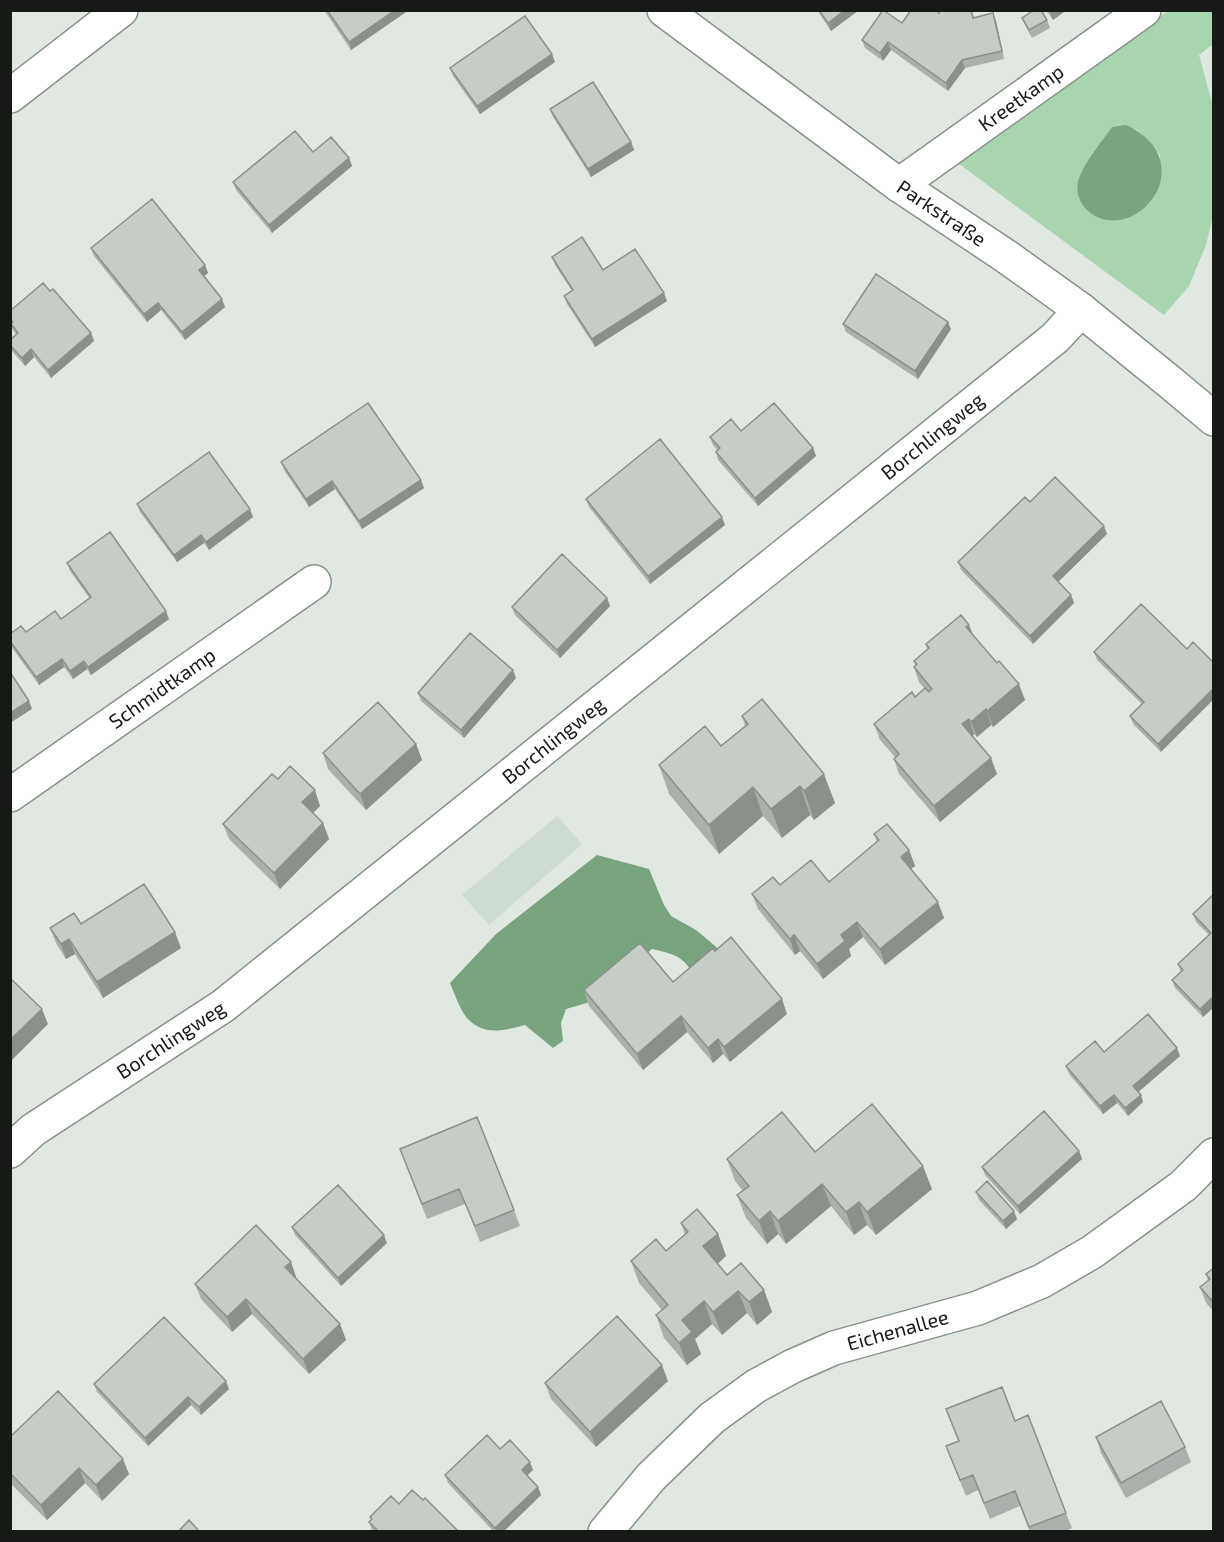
<svg xmlns="http://www.w3.org/2000/svg" width="1224" height="1542" font-family="'Exo 2',sans-serif">
<rect width="100%" height="100%" fill="#e0e8e1"/>
<path fill="#cfdcd1" d="M557,816L582,844L489,925L462,895Z"/>
<path fill="#a9d4b0" fill-rule="evenodd" d="M1168,11H1213V44L1199,55L1213,106V216L1206,245L1189,286L1164,315L955,161ZM1112,127L1137,130L1150,142L1160,155L1156,194L1147,206L1085,168L1094,151Z"/>
<path fill="#7aa380" d="M1126,125C1143,133 1158,145 1161,164C1168,205 1115,240 1085,208C1079,201 1076,191 1078,182C1083,164 1101,142 1112,127Z
M597,855L649,869L664,905L671,916L696,930L721,951L695,978C685,957 675,954 652,949L587,1003L566,1009L561,1023L563,1041L553,1048L525,1025C502,1031 484,1036 467,1018C460,1010 454,992 450,983L496,934Z"/>
<g fill="none" stroke-linecap="round" stroke-linejoin="round">
<g stroke="#8a918b" stroke-width="36">
<g id="minor">
<path id="s1" d="M664,10L899,185L1007,257L1081,310L1171,383L1214,419"/>
<path d="M10,96L121,10"/>
<path id="s2" d="M899,185L1144,10"/>
<path id="s3" d="M10,795L314,582"/>
<path id="s4" d="M10,1151L33,1130L223,1006L1055,338L1081,310"/>
<path id="s5" d="M605,1532L651,1477L712,1418L756,1386L793,1366L834,1348L978,1308L1042,1281L1092,1252L1183,1186L1214,1155"/>
</g>
</g>
<use href="#minor" stroke="#fff" stroke-width="33"/>
</g>
<path fill="#aab0ab" d="M324,10H409L351,50Z
M817,10H859L831,31Z
M940,10H972L974,18L993,13L996,21L1004,59L965,68L948,91L891,50L883,61L865,48L862,40L902,23L939,13Z
M1046,10H1064L1065,11L1053,20Z
M1022,18L1047,20L1050,28L1032,38L1025,25Z
M555,62L480,114L453,76L450,68Z
M550,109L631,142L634,150L591,177L553,117Z
M313,152L349,158L352,166L272,233L236,190L233,182Z
M91,248L205,265L208,273L204,276L225,307L185,340L161,310L147,322L94,256Z
M552,257L603,270L667,301L595,347L567,304L564,296L572,291L555,265Z
M50,291L91,333L94,341L51,378L34,357L25,366L10,349V340L16,335L14,332L10,324V311Z
M843,324L951,329L918,379L846,332Z
M741,431L813,448L816,456L758,506L718,460L716,452L717,450L713,445L710,437Z
M281,462L424,488L362,529L335,489L309,507L284,470Z
M586,499L725,525L650,584L589,507Z
M1030,502L1107,534L1058,582L1071,595L1074,603L1033,644L961,570L958,562Z
M137,504L253,517L209,550L204,543L177,562L140,512Z
M67,563L169,619L91,675L87,669L73,679L64,667L39,685L10,645V634L26,632L61,619L90,599L70,571Z
M607,598L610,606L560,658L515,615L512,607Z
M1141,604L1161,752L1133,724L1130,716L1142,704L1097,660L1094,652Z
M969,625L973,635L1025,700L993,727L991,725L977,737L974,734L972,736L997,774L940,822L899,774L894,759L895,757L880,740L874,724L915,697L925,689L919,682L914,667L915,665L914,661L927,649L926,644Z
M516,678L464,738L421,701L418,693Z
M742,716L835,803L814,820L810,815L782,838L763,816L719,854L669,794L659,765L721,746L745,726Z
M416,744L422,760L366,810L328,769L323,753Z
M278,779L320,806L313,813L323,823L329,839L280,889L229,839L223,824Z
M874,834L909,850L915,866L911,869L944,918L885,965L863,937L849,949L851,956L823,979L800,951L795,955L758,909L752,894L780,885L829,882L877,842Z
M1214,894V1007L1203,1017L1175,988L1172,980L1181,972L1178,964L1209,935L1196,922L1193,914Z
M81,924L181,948L103,998L75,954L66,959L56,943L50,928Z
M673,982L787,1014L730,1062L723,1054L713,1063L687,1032L643,1070L589,1006L584,990Z
M1104,1052L1180,1056L1138,1092L1143,1102L1128,1116L1117,1103L1103,1114L1069,1074L1066,1066Z
M400,1149L514,1210L520,1226L480,1242L465,1204L427,1219Z
M1079,1151L1082,1159L1020,1214L985,1175L982,1167Z
M815,1152L932,1189L876,1235L867,1225L854,1235L831,1206L786,1244L778,1234L767,1244L746,1218L737,1195L743,1191L735,1181L727,1159Z
M976,1192L1017,1219L1006,1229L979,1200Z
M681,1223L718,1234L726,1256L718,1264L727,1275L764,1290L772,1312L757,1325L747,1313L722,1335L712,1324L695,1339L701,1354L687,1365L664,1338L656,1315L662,1310L639,1283L631,1261L666,1251L685,1235Z
M292,1227L387,1243L341,1286L295,1235Z
M291,1262L296,1277V1278L340,1324L346,1340L309,1374L252,1314L232,1332L201,1299L195,1284Z
M1214,1268V1312L1206,1303L1200,1287L1208,1281L1206,1274Z
M668,1381L596,1447L551,1399L545,1383Z
M94,1384L229,1389L201,1415L191,1405L148,1446L97,1392Z
M946,1409L1015,1421L1066,1513L1072,1528L1064,1532H1030L1020,1506L990,1519L978,1490L966,1496L946,1446L958,1441Z
M10,1437L129,1474L102,1501L85,1483L47,1520L10,1483Z
M1096,1437L1185,1447L1191,1462L1126,1498L1101,1453Z
M500,1449L533,1470L527,1476L538,1487L541,1495L503,1532H494L448,1483L445,1475Z
M423,1500L459,1532H374L372,1530L369,1522L371,1520L370,1517L399,1504Z"/>
<path fill="#8b908b" d="M395,10H409L351,50L349,42Z
M845,10H859L831,31L828,23Z
M1051,10H1064L1065,11L1053,20L1050,12Z
M993,13L996,21L1004,59L1002,51Z
M888,42L891,50L883,61L880,53Z
M552,54L555,62L480,114L477,106Z
M962,60L965,68L948,91L946,83Z
M631,142L634,150L591,177L588,169Z
M349,158L352,166L272,233L269,225Z
M205,265L208,273L202,278L199,270Z
M664,293L667,301L595,347L592,339Z
M222,299L225,307L185,340L182,332Z
M158,303L161,310L147,322L144,314Z
M948,322L951,329L918,379L915,371Z
M91,333L94,341L51,378L48,370Z
M31,349L34,357L25,366L22,358Z
M813,448L816,456L758,506L755,498Z
M421,480L424,488L362,529L359,521Z
M332,481L335,489L309,507L306,499Z
M250,509L253,517L209,550L206,542Z
M722,517L725,525L650,584L648,576Z
M1104,526L1107,534L1056,584L1053,576Z
M201,535L204,543L177,562L174,555Z
M1071,595L1074,603L1033,644L1030,636Z
M607,598L610,606L560,658L557,650Z
M166,611L169,619L91,675L88,667Z
M969,625L975,640L966,627Z
M62,659L64,667L39,685L36,677Z
M84,661L87,669L73,679L70,671Z
M513,670L516,678L464,738L461,730Z
M1019,684L1025,700L993,727L987,711Z
M1214,688V699L1161,752L1158,744Z
M29,701L32,709L10,723V713Z
M986,709L991,725L977,737L971,722Z
M969,719L974,734L968,740L962,724Z
M416,744L422,760L366,810L360,794Z
M991,758L997,774L940,822L934,806Z
M824,774L835,803L814,820L804,791Z
M800,786L810,815L782,838L771,809Z
M753,787L763,816L719,854L709,825Z
M315,790L320,806L308,818L302,802Z
M323,823L329,839L280,889L274,873Z
M909,850L915,866L907,872L901,857Z
M938,902L944,918L885,965L880,949Z
M857,922L863,937L849,949L851,956L823,979L817,964L841,935Z
M175,932L181,948L103,998L97,982Z
M794,935L800,951L795,955L790,939Z
M69,939L75,954L66,959L61,944Z
M1212,998L1214,1002V1007L1203,1017L1200,1009Z
M782,999L787,1014L730,1062L724,1047Z
M42,1009L48,1024L10,1062V1040Z
M681,1016L687,1032L643,1070L637,1054Z
M718,1039L723,1054L713,1063L708,1048Z
M1177,1048L1180,1056L1136,1094L1133,1086Z
M1114,1095L1117,1103L1103,1114L1100,1106Z
M1141,1095L1143,1102L1128,1116L1125,1108Z
M1079,1151L1082,1159L1020,1214L1018,1206Z
M923,1166L932,1189L876,1235L867,1212Z
M822,1184L831,1206L786,1244L778,1221Z
M859,1202L867,1225L854,1235L846,1212Z
M770,1211L778,1234L767,1244L759,1221Z
M1014,1211L1017,1219L1006,1229L1003,1221Z
M718,1234L726,1256L711,1269L703,1246Z
M384,1235L387,1243L341,1286L338,1278Z
M291,1262L296,1277L291,1282L285,1267Z
M764,1290L772,1312L757,1325L749,1302Z
M738,1291L747,1313L722,1335L713,1312Z
M246,1299L252,1314L232,1332L227,1317Z
M704,1301L712,1324L695,1339L701,1354L687,1365L679,1343L682,1320Z
M340,1324L346,1340L309,1374L303,1359Z
M662,1365L668,1381L596,1447L590,1432Z
M226,1381L229,1389L201,1415L199,1407Z
M188,1397L191,1405L148,1446L145,1438Z
M123,1459L129,1474L102,1501L96,1485Z
M530,1462L533,1470L524,1478L522,1470Z
M79,1468L85,1483L47,1520L41,1505Z
M538,1487L541,1495L503,1532H497L495,1528Z"/>
<path fill="#c6cdc7" stroke="#8b908b" stroke-width="1.5" d="M327,10H395L349,42Z
M819,10H845L828,23Z
M883,10L902,23L911,10H936L939,13L940,10H971L973,18L993,13L1002,51L962,60L946,83L888,42L880,53L862,40Z
M1034,10H1041L1047,20L1029,30L1022,18Z
M525,16L552,54L477,106L450,68Z
M593,82L631,142L588,169L550,109Z
M295,131L313,152L331,137L349,158L269,225L233,182Z
M152,199L205,265L199,270L222,299L182,332L158,303L144,314L91,248Z
M582,237L603,270L635,249L664,293L592,339L564,296L573,290L552,257Z
M876,274L948,322L915,371L843,324Z
M43,283L50,291L53,289L91,333L48,370L31,349L22,358L10,345V340L18,333L11,324L13,322L10,319V311Z
M368,403L421,480L359,521L332,481L306,499L281,462Z
M774,403L813,448L755,498L716,452L720,448L710,437L731,419L741,431Z
M660,439L722,517L648,576L586,499Z
M209,452L250,509L206,542L201,535L174,555L137,504Z
M1055,477L1104,526L1053,576L1071,595L1030,636L958,562L1025,497L1030,502Z
M110,532L166,611L88,667L84,661L70,671L62,659L36,677L10,641V634L21,626L26,632L55,611L61,619L91,597L67,563Z
M562,554L607,598L557,650L512,607Z
M1141,604L1187,649L1193,642L1214,663V688L1158,744L1130,716L1144,702L1094,652Z
M961,615L969,625L966,627L997,663L999,661L1019,684L987,711L986,709L971,722L969,719L962,724L991,758L934,806L894,759L899,754L874,724L912,692L915,697L925,688L929,692L932,689L914,667L917,664L914,661L929,648L926,644Z
M470,633L513,670L461,730L418,693Z
M10,672L29,701L10,713Z
M762,699L824,774L804,791L800,786L771,809L753,787L709,825L659,765L705,726L721,746L748,724L742,716Z
M378,702L416,744L360,794L323,753Z
M290,766L315,790L302,802L323,823L274,873L223,824L272,774L278,779Z
M887,824L909,850L901,857L938,902L880,949L857,922L841,935L845,941L817,964L794,935L790,939L752,894L773,877L780,885L811,860L829,882L879,840L874,834Z
M144,884L175,932L97,982L69,939L61,944L50,928L74,913L81,924Z
M1214,894V999L1212,998L1200,1009L1172,980L1183,970L1178,964L1211,933L1193,914Z
M731,937L782,999L724,1047L718,1039L708,1048L681,1016L637,1054L584,990L640,943L673,982L713,948L715,951Z
M10,978L42,1009L10,1040Z
M1148,1014L1177,1048L1133,1086L1141,1095L1125,1108L1114,1095L1100,1106L1066,1066L1095,1041L1104,1052Z
M872,1104L923,1166L867,1212L859,1202L846,1212L822,1184L778,1221L770,1211L759,1221L737,1195L749,1186L727,1159L782,1112L815,1152Z
M1044,1111L1079,1151L1018,1206L982,1167Z
M477,1117L514,1210L475,1226L459,1189L422,1204L400,1149Z
M987,1181L1014,1211L1003,1221L976,1192Z
M338,1185L384,1235L338,1278L292,1227Z
M697,1209L718,1234L703,1246L727,1275L741,1263L764,1290L749,1302L738,1291L713,1312L704,1301L682,1320L692,1332L679,1343L656,1315L668,1305L631,1261L656,1239L666,1251L688,1232L681,1223Z
M256,1225L291,1262L285,1267L340,1324L303,1359L246,1299L227,1317L195,1284Z
M1214,1268V1303L1200,1287L1210,1279L1206,1274Z
M617,1316L662,1365L590,1432L545,1383Z
M164,1317L226,1381L199,1407L188,1397L145,1438L94,1384Z
M1002,1387L1015,1421L1028,1415L1066,1513L1029,1527L1015,1491L984,1503L973,1475L960,1480L946,1446L959,1441L946,1409Z
M58,1391L123,1459L96,1485L79,1468L41,1505L10,1473V1437Z
M1161,1401L1185,1447L1121,1483L1096,1437Z
M487,1435L500,1449L510,1440L530,1462L522,1470L538,1487L495,1528L445,1475Z
M412,1490L423,1500L425,1498L459,1532H379L369,1522L372,1519L370,1517L391,1496L399,1504Z
M189,1520L200,1532H178Z"/>
<g text-anchor="middle" stroke-width="4.5" stroke-linejoin="round" paint-order="stroke">
<g font-size="20" fill="#161916" stroke="#e0e8e1">
<text dy="7" stroke="none"><textPath href="#s2" startOffset="150">Kreetkamp</textPath></text>
<text dy="7" stroke="none"><textPath href="#s1" startOffset="344">Parkstraße</textPath></text>
<text dy="7" stroke="none"><textPath href="#s4" startOffset="1168">Borchlingweg</textPath></text>
<text dy="7" stroke="none"><textPath href="#s3" startOffset="186">Schmidtkamp</textPath></text>
<text dy="7" stroke="none"><textPath href="#s4" startOffset="682">Borchlingweg</textPath></text>
<text dy="7" stroke="none"><textPath href="#s4" startOffset="196">Borchlingweg</textPath></text>
<text dy="7" stroke="none"><textPath href="#s5" startOffset="364">Eichenallee</textPath></text>
</g>
</g>
<rect width="1224" height="1542" fill="none" stroke="#161916" stroke-width="24"/>
</svg>
